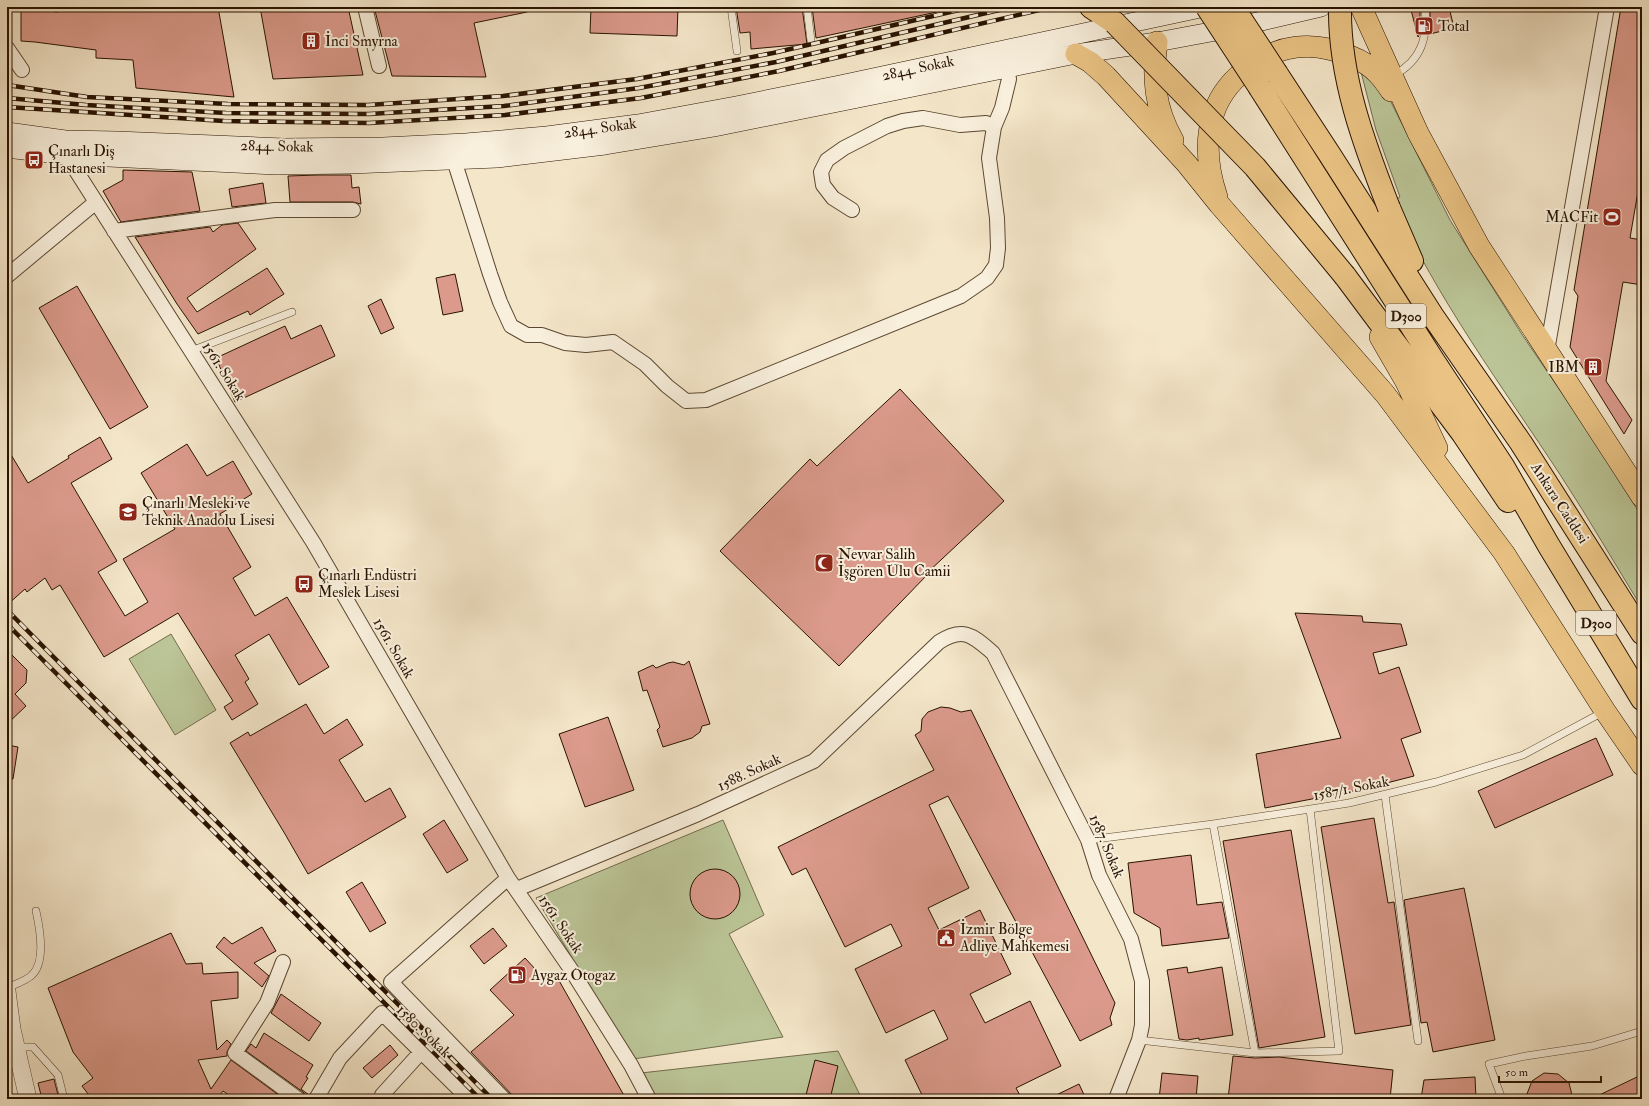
<svg xmlns="http://www.w3.org/2000/svg" width="1649" height="1106" font-family="'IM FELL Double Pica',serif">
<rect width="100%" height="100%" fill="#f4e6c9"/>
<filter id="stains"><feTurbulence type="fractalNoise" baseFrequency=".005" numOctaves="4"/><feColorMatrix values="0 0 0 0 .2 0 0 0 0 .09 0 0 0 0 .02 0 0 0 .5 -.17"/></filter>
<radialGradient id="worn" r=".72"><stop offset=".6" stop-color="#630" stop-opacity="0"/><stop offset="1" stop-color="#630" stop-opacity=".3"/></radialGradient>
<path fill="#bbc597" stroke="#726c4c" d="M1360,68L1387,94L1450,220L1523,336L1593,439L1642,517V608C1615,564 1589,519 1561,476C1502,386 1437,299 1393,201L1400,197L1376,130Z
M171,634L216,710L175,735L129,659Z
M723,820L764,915L729,934L783,1037L633,1059L536,898Z
M838,1051L862,1099H657L641,1073Z"/>
<path fill="#db9a8b" stroke="#291300" d="M21,7H55V12L105,7H218L234,97L136,88L133,60L96,58V50L35,42L21,41Z
M260,7H348L363,75L273,79Z
M374,7H526L527,12L474,23L486,77L392,76Z
M591,7H678L677,36L590,33Z
M736,7H802L807,44L751,49L750,32L740,33Z
M812,7H937V12L816,38Z
M1430,7H1449L1454,28L1430,34Z
M1621,7H1642V168L1630,238L1642,240V285L1623,282L1606,381L1632,420L1624,434L1570,347L1578,296L1574,290Z
M1420,8V28L1419,36L1418,37L1411,10Z
M123,170L192,172L200,211L121,222L103,191L123,180Z
M318,175H351L352,188L359,187L361,204L353,202H290L288,176Z
M263,183L266,203L232,207L229,189Z
M238,223L256,249L187,298L197,312L267,268L284,294L250,315L248,311L198,334L177,304L135,237L210,227L213,232L222,225Z
M455,274L463,311L443,315L436,278Z
M77,286L148,407L110,429L39,308Z
M381,299L394,328L381,334L368,306Z
M321,325L335,356L235,402L216,358L285,326L291,339Z
M900,389L1004,501L927,573L928,574L839,666L720,551L810,459L817,466Z
M100,437L112,459L71,483L117,561L98,572L125,616L148,602L123,559L175,529L141,473L187,444L207,476L233,461L252,494L220,514L251,567L233,578L255,616L287,597L329,667L299,685L269,634L235,655L249,679L245,682L258,704L232,720L224,707L233,701L178,613L104,657L60,585L52,590L45,578L27,592L25,589L7,605V448L28,483L69,458L68,456Z
M1295,613L1362,616L1363,622L1401,624L1407,645L1373,653L1379,674L1399,667L1421,732L1401,739L1414,776L1359,790L1265,808L1256,754L1341,738Z
M7,650L27,670L26,683L15,694L26,706L7,724Z
M689,661L710,724L702,726L700,732L692,738L663,747L657,730L660,727L647,690L643,691L638,672L653,665L656,668L668,663L673,662L684,665Z
M306,704L324,734L347,719L363,745L339,760L365,802L390,788L406,817L308,874L285,834L230,743L248,732L250,736Z
M941,707L950,708L961,712L971,710L1115,1003L1110,1018L1112,1025L1080,1041L948,796L929,805L969,888L928,908L939,930L980,910L1011,974L970,994L985,1023L1030,1001L1061,1066L1016,1088L1022,1099H924L905,1060L948,1039L934,1010L886,1033L855,969L902,946L891,924L845,947L806,868L792,875L778,847L934,770L915,735L921,731L922,719L928,712Z
M608,717L634,790L585,807L559,734Z
M1596,738L1613,775L1495,828L1478,791Z
M7,745L18,747L13,779H7Z
M1374,818L1388,903L1394,902L1411,1025L1355,1034L1321,827Z
M444,820L468,860L447,873L423,834Z
M1291,830L1325,1037L1259,1048L1223,841Z
M1191,855L1197,905L1222,902L1229,938L1162,946L1160,928L1134,913L1128,863Z
M690 894a25 25 0 1 1 50 0a25 25 0 1 1-50 0Z
M362,882L386,923L370,932L346,892Z
M1464,888L1495,1040L1433,1052L1427,1022L1421,1023L1404,900Z
M262,927L276,951L254,963L269,976L262,987L216,947L224,937L232,944Z
M493,928L507,946L484,964L470,946Z
M171,933L186,964L202,963L203,974L238,972V998L211,1001L217,1050L227,1040L231,1044L227,1052V1056L198,1060L211,1089L231,1060L284,1099H235L223,1091L217,1099H92L82,1086L93,1078L73,1052L48,988Z
M525,958L549,984L557,977L626,1099H516L471,1052L514,1015L490,990Z
M1187,967L1188,973L1222,967L1233,1035L1199,1040V1038L1187,1040L1179,1039L1167,970Z
M281,994L321,1023L309,1041L271,1013Z
M264,1033L313,1065L306,1077L308,1078L301,1089L309,1095L308,1099L303,1092L246,1051L251,1044L256,1048Z
M390,1045L398,1055L372,1078L363,1068Z
M1233,1056L1255,1058L1279,1057L1393,1070L1390,1099H1228Z
M815,1060L838,1066L830,1099H805Z
M1162,1073L1198,1076L1196,1099H1159Z
M1544,1073L1558,1074L1569,1083L1573,1099H1525L1532,1081Z
M1475,1077L1476,1099H1421L1424,1080Z
M1637,1077L1642,1087V1099H1591Z
M54,1079L59,1099H42L38,1083Z
M1079,1084L1086,1099H1048Z"/>
<g fill="none" stroke-linecap="round" stroke-linejoin="round">
<g stroke="#5c4832" stroke-width="8">
<path id="service" d="M731,7L737,51
M807,7L811,41
M1394,75C1422,60 1428,37 1425,7
M191,351L292,312
M1385,795L1418,1041
M1213,824L1255,1053
M1088,840L1213,824L1349,803L1436,782L1523,755L1603,712
M7,988C15,984 26,981 32,975C46,962 40,929 36,911
M1139,1040L1255,1053L1339,1051L1310,809
M16,1047H33L58,1075L64,1099
M1502,1099L1489,1064L1526,1056L1592,1046L1642,1031"/>
</g>
<g stroke="#5c4832" stroke-width="16">
<path id="minor" d="M365,7L379,66
M7,48L22,70
M65,148L66,155L313,542L508,878L570,968L631,1065L649,1099
M454,160L490,274L500,302L511,326L527,335H542L565,343L586,345L613,342L645,364L667,386L686,401L706,400L961,296L987,278L996,265L998,248L997,218L989,158L994,127L1002,108L1009,79L1007,68
M852,210L833,198L823,185L821,172L827,160L844,148L887,126L903,121L923,118L960,125L986,123L994,127
M114,231L275,210H353
M7,276L96,202
M1547,351L1607,7
M517,889L698,814L814,761L939,642C964,626 973,636 993,653L1088,840L1099,875L1131,939L1142,981V1025L1139,1040L1116,1099
M283,962L267,1003L235,1053L298,1099
M316,1099L340,1058L382,1013L469,1099
M387,1099L382,1095L421,1052
M504,1099L391,982L508,878"/>
</g>
<g stroke="#5c4832" stroke-width="18">
<path id="tertiary" d="M7,991L12,1029L28,1099"/>
</g>
<g stroke="#291300" stroke-width="20">
<path id="secondary" d="M7,132L65,140L117,141L283,148L383,147L466,143L547,136L638,124L736,106L840,85L1205,7
M7,148L66,155L277,165L351,164L497,158L605,145L714,127L1076,54L1157,42L1232,28L1321,7"/>
</g>
<g stroke="#291300" stroke-width="22">
<path id="primary" d="M1361,7L1418,133L1479,246L1642,497
M1157,42C1152,78 1155,109 1173,140
M1076,54L1090,62L1106,76L1186,163L1219,204L1385,394L1504,553L1605,711L1642,765
M1217,197C1209,173 1205,144 1212,119C1217,99 1230,82 1245,70C1277,44 1313,40 1350,56C1360,60 1371,66 1378,74C1383,79 1387,85 1391,91
M1380,337L1406,382L1437,448"/>
</g>
<g stroke="#291300" stroke-width="24">
<path id="trunk" d="M1091,7L1115,23
M1277,74L1330,155L1432,315L1521,443L1642,633
M1260,88L1433,360L1503,466L1549,546L1642,699
M1389,208L1412,261
M1345,276L1463,434L1508,501"/>
</g>
<use href="#service" stroke="#f8efdc" stroke-width="7"/>
<use href="#minor" stroke="#f8efdc" stroke-width="14"/>
<use href="#tertiary" stroke="#f8efdc" stroke-width="17"/>
<use href="#secondary" stroke="#f8efdc" stroke-width="19"/>
<use href="#primary" stroke="#eac384" stroke-width="21"/>
<use href="#trunk" stroke="#eac384" stroke-width="22"/>
<g stroke="#291300" stroke-width="4.5">
<path id="rail" d="M7,85L87,97L228,104L368,105L503,96L637,79L773,53L972,7
M7,98L86,105L226,113L369,114L504,106L639,88L776,62L1012,7
M7,107L224,121L369,123L505,115L641,98L779,71L1052,7
M7,610L492,1099
M7,624L480,1099"/>
</g>
<use href="#rail" stroke="#f8efdc" stroke-width="3" stroke-dasharray="9" stroke-linecap="butt"/>
<g stroke="#291300" stroke-width="24" stroke-linecap="butt">
<path id="trunk-bridge" d="M1207,7L1260,88
M1233,7L1277,74
M1340,7C1339,77 1364,144 1389,208
M1115,23L1255,167L1345,276"/>
</g>
<use href="#trunk-bridge" stroke="#eac384" stroke-width="22"/>
</g>
<defs>
<g id="fuel-square" transform="scale(1)"><rect x="-9" y="-9" width="18" height="18" rx="4" fill="#8f2418" stroke="#f8efdc"/><path d="M-5.5-6h7V0h2V4h1.3V-2.5L3-4.5l.8-.8L6-3V5H2.5V1h-1V6h-7ZM-4.2-4.7v3.2H.2V-4.7Z" fill="#fff"/></g>
<g id="building-square" transform="scale(1)"><rect x="-9" y="-9" width="18" height="18" rx="4" fill="#8f2418" stroke="#f8efdc"/><path d="M-4-6H4V6H1V3H-1V6H-4ZM-2.5-4.3h1.7v1.8h-1.7ZM.8-4.3h1.7v1.8H.8ZM-2.5-1h1.7V.8h-1.7ZM.8-1h1.7V.8H.8Z" fill="#fff"/></g>
<g id="bus-square" transform="scale(1)"><rect x="-9" y="-9" width="18" height="18" rx="4" fill="#8f2418" stroke="#f8efdc"/><path d="M-5-6H5V4H4V6H2V4H-2V6H-4V4H-5ZM-3.5-4V0h7V-4ZM-3.5 1.2v1.5H-2V1.2ZM2 1.2v1.5H3.5V1.2Z" fill="#fff"/></g>
<g id="stadium-square" transform="scale(1)"><rect x="-9" y="-9" width="18" height="18" rx="4" fill="#8f2418" stroke="#f8efdc"/><path d="M0-5a6.5 5 0 1 0 0 10a6.5 5 0 1 0 0-10ZM-3.5-1.8h7v3.6h-7Z" fill="#fff"/></g>
<g id="school-square" transform="scale(1)"><rect x="-9" y="-9" width="18" height="18" rx="4" fill="#8f2418" stroke="#f8efdc"/><path d="M0-5L7-2L0 1L-7-2ZM-4 1L0 2.5L4 1V4Q0 6-4 4Z" fill="#fff"/></g>
<g id="mosque-square" transform="scale(1)"><rect x="-9" y="-9" width="18" height="18" rx="4" fill="#8f2418" stroke="#f8efdc"/><path d="M3.5-4.9A6 6 0 1 0 3.5 4.9A5 5 0 1 1 3.5-4.9Z" fill="#fff"/></g>
<g id="civic-square" transform="scale(1)"><rect x="-9" y="-9" width="18" height="18" rx="4" fill="#8f2418" stroke="#f8efdc"/><path d="M-.6-6.5H3V-4.5H.6V-3L4-1V1h2V6H-6V1h2V-1L-.6-3ZM-1.2 2.5V6h2.4V2.5Z" fill="#fff"/></g>
</defs>
<g fill-rule="evenodd">
<use href="#fuel-square" x="1424" y="26"/>
<use href="#building-square" x="311" y="41"/>
<use href="#bus-square" x="34" y="160"/>
<use href="#stadium-square" x="1612" y="217"/>
<use href="#building-square" x="1593" y="367"/>
<use href="#school-square" x="128" y="512"/>
<use href="#mosque-square" x="824" y="563"/>
<use href="#bus-square" x="304" y="584"/>
<use href="#civic-square" x="946" y="938"/>
<use href="#fuel-square" x="517" y="975"/>
</g>
<g text-anchor="middle" stroke-width="4" stroke-linejoin="round" paint-order="stroke">
<g fill="#f8efdc" stroke="#675542" stroke-width="1">
<rect x="1386" y="304" width="40" height="24" rx="3"/>
<rect x="1576" y="611" width="40" height="24" rx="3"/>
</g>
<g font-size="14" font-weight="bold" fill="#291300">
<text x="1406" y="321">D300</text>
<text x="1596" y="628">D300</text>
</g>
<g font-size="15" fill="#291300" stroke="#f8efdc" text-anchor="start">
<text x="1438" y="31">Total</text>
<text x="325" y="46">İnci Smyrna</text>
<text x="48" y="156">Çınarlı Diş<tspan x="48" dy="17">Hastanesi</tspan></text>
<text x="1598" y="222" text-anchor="end">MACFit</text>
<text x="1579" y="372" text-anchor="end">IBM</text>
<text x="142" y="508">Çınarlı Mesleki ve<tspan x="142" dy="17">Teknik Anadolu Lisesi</tspan></text>
<text x="838" y="559">Nevvar Salih<tspan x="838" dy="17">İşgören Ulu Camii</tspan></text>
<text x="318" y="580">Çınarlı Endüstri<tspan x="318" dy="17">Meslek Lisesi</tspan></text>
<text x="960" y="934">İzmir Bölge<tspan x="960" dy="17">Adliye Mahkemesi</tspan></text>
<text x="531" y="980">Aygaz Otogaz</text>
</g>
<g font-size="15" fill="#291300" stroke="#f8efdc">
<text transform="translate(918 68) rotate(-12)" y="5">2844. Sokak</text>
<text transform="translate(600 128) rotate(-8)" y="5">2844. Sokak</text>
<text transform="translate(277 146) rotate(1)" y="5">2844. Sokak</text>
<text transform="translate(224 371) rotate(57)" y="5">1561. Sokak</text>
<text transform="translate(1560 503) rotate(57)" y="5">Ankara Caddesi</text>
<text transform="translate(394 648) rotate(60)" y="5">1561. Sokak</text>
<text transform="translate(749 772) rotate(-25)" y="5">1588. Sokak</text>
<text transform="translate(1351 788) rotate(-11)" y="5">1587/1. Sokak</text>
<text transform="translate(1107 846) rotate(67)" y="5">1587. Sokak</text>
<text transform="translate(561 924) rotate(56)" y="5">1561. Sokak</text>
<text transform="translate(424 1031) rotate(44)" y="5">1580. Sokak</text>
</g>
</g>
<rect width="1649" height="1106" fill="none" stroke="#f4e6c9" stroke-width="24"/>
<rect x="8" y="8" width="1633" height="1090" fill="none" stroke="#291300" stroke-width="2"/>
<rect x="12" y="12" width="1625" height="1082" fill="none" stroke="#291300"/>
<path d="M1499 1076v6h102v-6" fill="none" stroke="#291300" stroke-width="2"/>
<text x="1505" y="1076" font-size="12" fill="#291300" stroke="#f8efdc" stroke-width="3" paint-order="stroke">50 m</text>
<rect width="100%" height="100%" filter="url(#stains)"/>
<rect width="100%" height="100%" fill="url(#worn)"/>
</svg>
